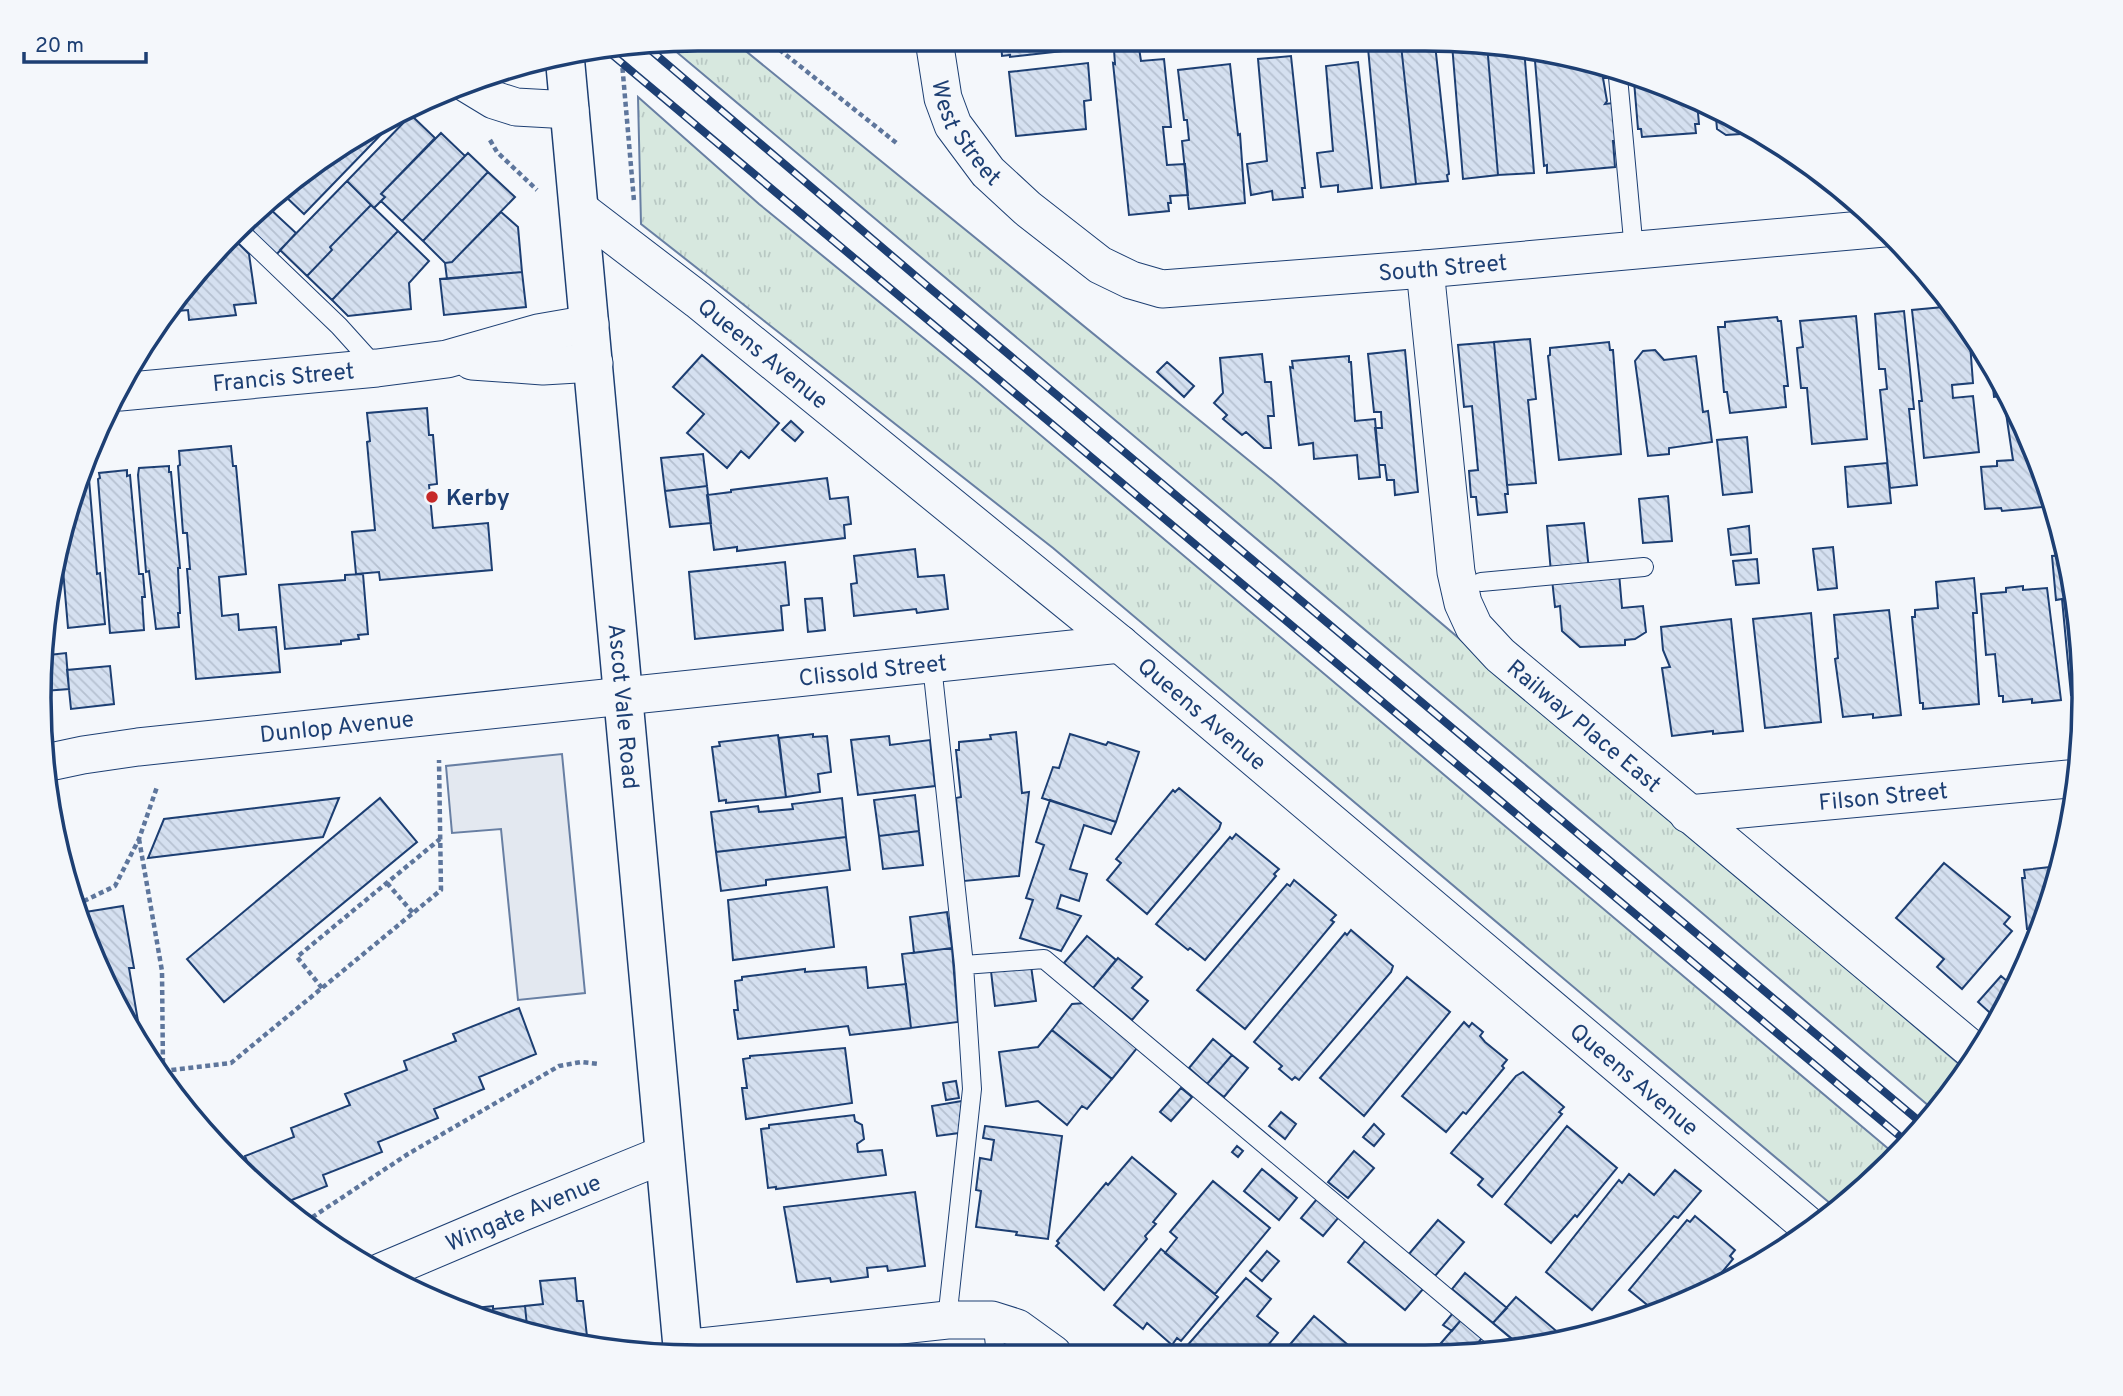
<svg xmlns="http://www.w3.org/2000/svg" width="2123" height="1396" font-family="Overpass,sans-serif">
<defs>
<pattern id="grass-tufts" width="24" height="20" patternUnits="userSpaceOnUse" patternTransform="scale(1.75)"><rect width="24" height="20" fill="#d7e8df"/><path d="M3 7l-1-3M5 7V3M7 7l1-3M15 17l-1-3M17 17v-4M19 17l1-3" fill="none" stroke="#b8c8c3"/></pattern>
<pattern id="building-back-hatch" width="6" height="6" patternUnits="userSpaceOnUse" patternTransform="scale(1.75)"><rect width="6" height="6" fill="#d5e0f0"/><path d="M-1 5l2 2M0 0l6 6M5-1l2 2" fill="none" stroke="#b6c1d1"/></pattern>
</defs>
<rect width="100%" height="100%" fill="#f4f7fb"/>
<path fill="url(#grass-tufts)" stroke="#687fa3" stroke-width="2" d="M698,39H731L1273,480L1966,1070L1936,1112L1688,901L667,44Z
M638,97L759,204L975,380L1897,1156L1838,1210L1053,548L641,224Z"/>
<path fill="#e3e8f0" stroke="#687fa3" stroke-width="2" d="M562,754L585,993L518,1000L501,829L452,833L446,766Z"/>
<path fill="url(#building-back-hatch)" stroke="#1d3f73" stroke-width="2" d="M1001,41H1079L1080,49L1010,57V55L1002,56Z
M1414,44H1435L1449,174L1447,175L1448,181L1416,184L1401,45Z
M1452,44H1487L1498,175L1463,179Z
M1487,44H1511L1524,48L1534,173L1498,175Z
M1401,45L1416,184L1381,188L1368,48Z
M1139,48L1141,61L1164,59L1171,127H1163L1167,165L1185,164L1188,195L1170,196L1171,203H1168L1169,211L1129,215L1113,63L1115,64L1114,50Z
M1291,56L1305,188H1302L1303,197L1273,200L1272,191L1251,195L1247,164L1267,161L1258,59Z
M1559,59L1605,73L1606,78H1603L1607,101L1605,104L1613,103L1616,141H1613L1615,167L1547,173V165L1544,166L1535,61Z
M1358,62L1372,188L1338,192V185L1321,187L1317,153L1333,151L1326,66Z
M1088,63L1091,100L1084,101L1086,129L1016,136L1009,72Z
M1230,64L1238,135L1240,134L1245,203L1189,209L1182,141L1189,140L1187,120H1184L1178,70Z
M1634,81L1708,104L1709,112L1698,113L1699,124H1695L1696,133L1642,137L1641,129H1638Z
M1715,106H1716L1747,127L1741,134L1726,135L1717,129Z
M411,115L435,138L381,194L385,197L374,208L347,181Z
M397,118L304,214L285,196L272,210L269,208L331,150Z
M441,133L465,156L402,221L381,201L385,197L381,194Z
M468,153L488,172L423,241L402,221Z
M488,172L515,197L452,262L445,263L423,241Z
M347,181L371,205L330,247L332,250L307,276L280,250Z
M371,205L398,231L332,300L307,276L332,250L330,247Z
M269,208L296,233L276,255L248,228Z
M501,212L518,227L522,272L447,279L445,263L452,262Z
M398,231L429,261L409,283L411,309L348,316L332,300Z
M232,243L233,245L239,244L249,254L256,303L234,305L236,315L189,320L188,310L166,312L175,296Z
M522,272L526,307L444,315L440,279Z
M1954,306L1969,330L1973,383L1952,385L1953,398L1973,396L1979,452L1924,458L1919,401H1922L1912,310Z
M1904,311L1914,409H1909L1917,485L1890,488L1880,390L1887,389L1885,369H1879L1875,314Z
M1856,316L1867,439L1812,444L1807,388H1801L1797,348L1803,347L1800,321Z
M1777,317L1778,321H1781L1788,386H1784L1786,407L1730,413L1727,392H1724L1718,327H1725V322Z
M1530,339L1536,399L1528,400L1536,483L1507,485L1494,342Z
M1494,342L1508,494H1505L1507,512L1478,515L1476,497H1471L1469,471L1478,470L1472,406L1464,407L1458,345Z
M1609,342L1610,350H1613L1621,454L1559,460L1548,356L1550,355V348Z
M1405,350L1418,492L1395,495L1394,480H1387L1385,465H1379L1375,428H1382L1381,412H1374L1368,354Z
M1655,350L1664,360L1696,356L1703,412L1708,411L1712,442L1669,448V454L1648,456L1635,361L1643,351Z
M1262,354L1265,382H1271L1274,416H1268L1271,448H1264L1246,432L1242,435L1223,419L1227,415L1214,403L1223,393L1220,358Z
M702,355L779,423L749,458L741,451L727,468L687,433L704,414L673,387Z
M1349,356V362H1351L1355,421L1375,419L1380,477L1359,479L1357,455L1314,459L1313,443L1299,445L1290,367L1293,368L1292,361Z
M1167,362L1194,386L1184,397L1157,372Z
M1991,365L2010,395L1994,397Z
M427,408L429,435H433L437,484L429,485L433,528L488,523L492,570L380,580L379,572L356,574L352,532L375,530L367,442L370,441L367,413Z
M2018,411L2054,506L2002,511L2001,508L1985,509L1981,467L1997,466V461L2013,460L2006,413Z
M791,421L803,432L795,441L782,430Z
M1747,437L1752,492L1723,495L1717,440Z
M231,446L233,466H236L246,574L219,577L222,616L238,614L239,630L276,627L280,672L196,679L187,569H190L187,533H183L178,466L180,465L179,451Z
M703,454L707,486L665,491L661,458Z
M1887,463L1891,503L1848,507L1845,467Z
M169,466V472H171L180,568H178L180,613H178L179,627L156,629L149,571L146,572L138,475L139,468Z
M127,470V476L130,475L139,574H143L145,597H142L144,630L110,633L98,479L100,478L99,473Z
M82,473H87L89,479L97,574L100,573L105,624L68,628L62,558Z
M827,478L830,499L848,497L851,524L844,525L845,538L737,551V547L714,550L707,495L731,492V490Z
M707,486L711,523L670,527L665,491Z
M1668,496L1672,541L1643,543L1639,499Z
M1584,523L1589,570L1551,573L1547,526Z
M1749,526L1751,553L1731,555L1728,529Z
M1833,547L1837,588L1818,590L1813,549Z
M915,549L918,577L944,575L948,609L917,613L916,609L854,616L851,584L857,583L854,556Z
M2067,555L2083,655L2082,701L2074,702V695H2071L2062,599L2056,600L2052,556Z
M1757,559L1759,583L1736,585L1733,561Z
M785,562L789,605L781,606L783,630L695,639L689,572Z
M1619,573L1622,608L1643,606L1646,632L1635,639L1625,640V645L1580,647L1562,631L1560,606L1555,607L1552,579Z
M363,574L368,634L358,635L359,639L341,641V644L285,649L279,585L345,580V575Z
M1974,578L1977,613H1973L1979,704L1923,709V703H1920L1912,617H1915V610L1938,608L1936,582Z
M2023,586V590L2047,588L2061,700L2032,703V699L2003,702V696H1999L1995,654L1986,655L1981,594L2006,592V588Z
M822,598L825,630L808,632L805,599Z
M1889,610L1901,715L1873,718V714L1843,717L1835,659L1838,658L1834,615Z
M1811,613L1821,722L1765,728L1753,619Z
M1731,619L1743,731L1713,734V731L1672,736L1662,668L1670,667L1663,650L1661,627Z
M66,653L69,689L44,691L40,656Z
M110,666L114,704L71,709L67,670Z
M1016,732L1022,793L1029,792L1019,876L964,881L956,798L961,797L956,750H959V742L991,739L990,735Z
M813,734V737L827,736L831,772L818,774L820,792L786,797L779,738Z
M1070,734L1106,745L1108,742L1139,752L1116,822L1042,798L1053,767L1059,768Z
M778,735L786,797L726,803V800L719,801L712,747L720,746L719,742Z
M889,736L890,745L930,740L935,786L858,795L851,740Z
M1179,788L1221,823L1219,829L1147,914L1107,880L1121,863L1116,859L1173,790L1175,792Z
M915,795L919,831L879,836L874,800Z
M339,798L323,837L148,858L164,819Z
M380,798L417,842L224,1002L187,959Z
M842,798L846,837L716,852L711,812L758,806L759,812L793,809L792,804Z
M1050,800L1116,822L1111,834L1084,825L1070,869L1087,874L1079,901L1061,895L1057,908L1081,916L1061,951L1020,938L1033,900L1026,898L1044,845L1036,842Z
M919,831L923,865L883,869L879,836Z
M1236,834L1279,869L1274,874L1276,876L1205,960L1190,948L1188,950L1156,924L1230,837L1232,839Z
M846,837L850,870L766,880V885L721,891L716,852Z
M1944,863L2010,917L2004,924L2012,931L1962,989L1937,967L1944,959L1896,918Z
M2060,866L2049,910L2032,948L2030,929H2027L2022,878H2025L2024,870Z
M1294,880L1336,915L1331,920L1334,922L1245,1029L1197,990L1287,884L1290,886Z
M827,887L834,947L733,960L728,900Z
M123,906L134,968H129L140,1033L132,1034L127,1028L79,913Z
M947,912L952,948L914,953L910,917Z
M1351,930L1393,966L1391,972L1299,1080L1295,1077L1292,1080L1279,1069L1282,1066L1254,1042L1345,933L1347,935Z
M1087,936L1116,960L1093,988L1064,963Z
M952,948L958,1022L911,1028L902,954Z
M1118,958L1142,977L1132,988L1148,1001L1132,1020L1093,988Z
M1031,966L1036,1001L995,1006L991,971Z
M866,967L868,988L906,984L911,1028L850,1035L848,1026L738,1039L734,1010H738L735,981L742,980V977L805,969V972Z
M2001,976L2014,987L1999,1021L1978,1002Z
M1407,977L1450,1012L1364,1116L1320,1078Z
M1085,1003L1138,1047L1112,1079L1052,1030L1072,1004Z
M519,1008L536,1054L479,1077L484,1089L434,1109L438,1118L378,1142L382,1152L323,1175L327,1186L279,1205L263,1194L242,1168L249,1166L245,1156L294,1137L291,1128L350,1105L345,1094L407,1070L404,1061L456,1041L453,1034Z
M1464,1022L1469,1027L1472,1023L1483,1032L1480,1036L1485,1042L1507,1060L1502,1066L1504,1068L1466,1114L1463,1112L1446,1132L1402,1096Z
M1052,1030L1112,1079L1087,1109L1082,1106L1067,1125L1038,1101L1006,1106L999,1052L1038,1047Z
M1213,1039L1232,1055L1207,1084L1189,1068Z
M845,1048L852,1103L746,1119L742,1088H747L743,1059L750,1058V1056Z
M1232,1055L1248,1068L1224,1097L1207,1084Z
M1523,1072L1564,1107L1559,1112L1562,1114L1492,1197L1478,1185L1483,1179L1451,1153L1516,1076Z
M956,1081L959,1098L946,1100L943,1083Z
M1181,1088L1192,1097L1171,1121L1160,1112Z
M962,1101L959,1133L937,1136L932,1106Z
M1281,1112L1296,1124L1285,1139L1269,1126Z
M854,1115L855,1121L862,1125L864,1139L857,1144L858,1152L882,1150L886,1175L776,1189V1187L768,1188L761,1129L769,1128V1125Z
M1374,1124L1384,1134L1374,1146L1363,1137Z
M985,1126L1062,1136L1048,1239L1016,1235L1017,1232L976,1227L981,1191L976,1190L980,1158L991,1160L994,1140L983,1138Z
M1567,1126L1617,1168L1577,1217L1575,1215L1551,1243L1505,1204Z
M1237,1146L1243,1151L1238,1157L1232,1152Z
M1354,1151L1374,1168L1348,1198L1328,1182Z
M1132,1157L1176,1194L1153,1222L1156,1224L1145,1236L1147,1239L1104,1290L1056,1246L1059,1243L1057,1241L1106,1183L1108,1185Z
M1262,1169L1297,1198L1279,1220L1244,1191Z
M1675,1170L1701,1191L1678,1218L1674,1216L1592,1310L1546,1272L1619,1180L1622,1183L1629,1174L1654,1195Z
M1213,1181L1270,1228L1215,1294L1165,1253L1177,1238L1170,1232Z
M915,1192L925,1266L888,1271L887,1266L867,1268L868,1277L831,1282L830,1278L797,1282L784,1207Z
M1317,1199L1339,1217L1323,1236L1301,1218Z
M1695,1216L1735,1250L1730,1256L1733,1259L1703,1295L1656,1312L1629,1290L1687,1220L1690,1222Z
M1438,1220L1464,1242L1435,1276L1409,1254Z
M1365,1241L1423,1289L1405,1310L1348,1262Z
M1161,1249L1218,1297L1181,1341L1177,1338L1172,1345L1147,1323L1143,1329L1114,1305Z
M1267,1251L1279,1261L1262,1281L1250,1271Z
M1750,1263L1754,1267L1734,1279L1744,1267L1746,1269Z
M1465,1273L1507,1308L1493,1323L1452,1289Z
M575,1278L577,1301H583L588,1345L527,1326L525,1306L543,1304L540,1281Z
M1246,1278L1271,1299L1257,1316L1278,1333L1260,1355H1179Z
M1516,1297L1567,1340L1522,1347L1493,1323Z
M493,1306V1309L525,1306L527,1326L475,1311V1308Z
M1453,1313L1461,1320L1452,1331L1443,1325Z
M1314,1316L1361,1356L1281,1355Z
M1461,1320L1482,1338L1467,1356H1442L1435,1350Z"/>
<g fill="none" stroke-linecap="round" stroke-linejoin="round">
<g stroke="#1d3f73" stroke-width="20">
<path id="service" d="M1618,77L1634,251
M242,233L339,326L376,367
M1481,582L1644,567
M932,665L964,965L972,1089L947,1320
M964,965L1044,959L1508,1349
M992,1320L996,1354"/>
</g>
<g stroke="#1d3f73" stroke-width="39">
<g id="minor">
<path id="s1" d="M934,40L943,98L953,125L988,172L1027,208L1100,265L1131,280L1162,289L1425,269L1884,228"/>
<path d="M466,83L494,100L516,107L570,110"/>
<path id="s2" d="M579,209L698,300L1120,644L1813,1230"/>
<path id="s3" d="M1425,269L1456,572L1463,603L1474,627L1500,655L1977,1054"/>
<path d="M472,361L543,366L594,363"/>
<path id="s4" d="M120,392L377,368L447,359L538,333L590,324"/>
<path id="s5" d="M50,762L83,755L138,747L1120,644"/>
<path id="s6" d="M1688,814L2079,778"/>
<path id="s7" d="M381,1272L520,1213L665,1154"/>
<path d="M682,1349L947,1320H992L1017,1328L1053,1354"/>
</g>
</g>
<g stroke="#1d3f73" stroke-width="41">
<g id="primary">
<path id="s8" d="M565,60L683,1352"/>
</g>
</g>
<path stroke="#5e769c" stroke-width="4.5" stroke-dasharray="5 3.5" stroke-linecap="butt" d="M766,39L899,145
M621,51L634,201
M490,140L497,152L537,190
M139,839L162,971L163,1071
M387,883L413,913
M76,905L115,886L139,839L157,787
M322,988L297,957L440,839
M163,1071L231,1063L441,890L439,760
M305,1222L408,1154L559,1066L581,1062L599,1064"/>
<use href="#service" stroke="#f4f7fb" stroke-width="18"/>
<use href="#minor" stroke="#f4f7fb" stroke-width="37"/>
<use href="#primary" stroke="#f4f7fb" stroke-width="38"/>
<g stroke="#1d3f73" stroke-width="8">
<path id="rail" d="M647,47L925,284L1925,1126
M610,53L1909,1144"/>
</g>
<use href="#rail" stroke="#f4f7fb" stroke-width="5" stroke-dasharray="16" stroke-linecap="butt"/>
</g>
<circle fill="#c62828" stroke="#f4f7fb" stroke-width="2.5" cx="432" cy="497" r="7"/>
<g text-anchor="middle" stroke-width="5" stroke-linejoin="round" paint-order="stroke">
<g font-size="23" fill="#1d3f73" stroke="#f4f7fb">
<text dy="8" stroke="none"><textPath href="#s1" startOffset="100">West Street</textPath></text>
<text dy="8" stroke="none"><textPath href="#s1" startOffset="640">South Street</textPath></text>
<text dy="8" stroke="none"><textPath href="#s2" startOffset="234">Queens Avenue</textPath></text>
<text dy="8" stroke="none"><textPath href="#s4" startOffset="164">Francis Street</textPath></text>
<text dy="8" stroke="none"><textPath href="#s5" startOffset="828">Clissold Street</textPath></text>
<text dy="8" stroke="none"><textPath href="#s8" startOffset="649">Ascot Vale Road</textPath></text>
<text dy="8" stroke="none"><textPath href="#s2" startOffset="802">Queens Avenue</textPath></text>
<text dy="8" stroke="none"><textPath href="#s3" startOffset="511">Railway Place East</textPath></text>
<text dy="8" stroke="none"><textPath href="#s5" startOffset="289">Dunlop Avenue</textPath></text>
<text dy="8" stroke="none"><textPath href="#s6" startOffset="196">Filson Street</textPath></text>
<text dy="8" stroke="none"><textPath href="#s2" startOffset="1368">Queens Avenue</textPath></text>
<text dy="8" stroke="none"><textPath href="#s7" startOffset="154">Wingate Avenue</textPath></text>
</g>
<g font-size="23" font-weight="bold" fill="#1d3f73" stroke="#f4f7fb" text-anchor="start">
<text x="446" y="505">Kerby</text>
</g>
</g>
<path d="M0 0H2123V1396H0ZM698 51H1425A647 647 0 0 1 2072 698V698A647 647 0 0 1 1425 1345H698A647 647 0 0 1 51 698V698A647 647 0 0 1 698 51Z" fill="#f4f7fb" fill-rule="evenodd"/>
<path fill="none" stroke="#1d3f73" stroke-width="3.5" d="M698 51H1425A647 647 0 0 1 2072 698V698A647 647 0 0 1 1425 1345H698A647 647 0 0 1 51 698V698A647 647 0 0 1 698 51Z"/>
<path d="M24 52v10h122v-10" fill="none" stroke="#1d3f73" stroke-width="3.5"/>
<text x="35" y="52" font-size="21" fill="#1d3f73" stroke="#f4f7fb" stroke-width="5" paint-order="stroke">20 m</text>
</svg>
